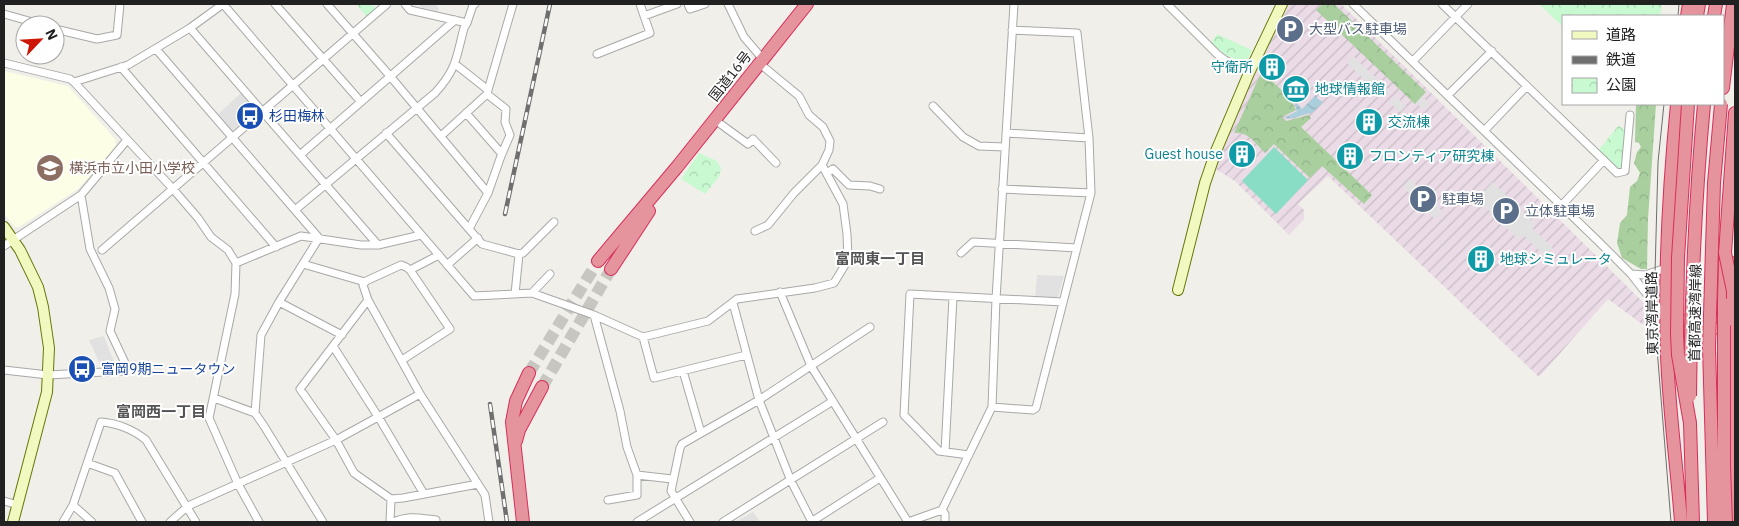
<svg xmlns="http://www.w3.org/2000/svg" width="1739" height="526" font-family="'IBM Plex Sans','Noto Sans JP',sans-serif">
<defs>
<pattern id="industrial-furrows" width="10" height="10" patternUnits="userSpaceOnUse" patternTransform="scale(1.25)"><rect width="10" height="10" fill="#eadbe6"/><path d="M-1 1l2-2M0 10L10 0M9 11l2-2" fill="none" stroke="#c8bcc5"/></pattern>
<pattern id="forest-crowns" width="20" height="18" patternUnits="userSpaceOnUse" patternTransform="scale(1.25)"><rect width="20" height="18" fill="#a9cf9f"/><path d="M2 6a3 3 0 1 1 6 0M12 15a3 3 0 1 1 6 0" fill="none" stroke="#91b189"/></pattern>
<pattern id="park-crowns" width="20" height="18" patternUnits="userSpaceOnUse" patternTransform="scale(1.25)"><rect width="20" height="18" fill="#c8f9d0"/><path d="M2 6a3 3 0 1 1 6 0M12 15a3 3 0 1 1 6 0" fill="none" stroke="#acd5b2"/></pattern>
<pattern id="water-waves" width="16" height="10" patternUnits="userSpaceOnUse" patternTransform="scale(1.25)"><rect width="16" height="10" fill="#abcedd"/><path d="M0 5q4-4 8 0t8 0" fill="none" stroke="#93b1bd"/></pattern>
</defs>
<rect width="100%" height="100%" fill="#f1efe9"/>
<path fill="url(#industrial-furrows)" d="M1282,4H1341L1649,308L1650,330L1608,299L1539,377L1328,176L1298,204L1304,210V219L1289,235L1235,181L1214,168Z"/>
<path fill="#fcfee5" d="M4,71L68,86L115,139L116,147L78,189L19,227H15L4,214Z"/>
<path fill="url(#forest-crowns)" d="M1323,4H1334L1426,92L1415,104L1316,10Z
M1263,68L1273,76L1271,80L1290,98L1296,110L1282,117L1286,121L1309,115L1311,118L1301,127L1372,195L1364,204L1322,166L1310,178L1274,144L1265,153C1256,144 1248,131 1234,133Z
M1636,104H1656L1648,219L1647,269H1641L1622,258L1617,243L1620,223L1627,215L1630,187L1637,181L1640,173L1634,163L1637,152L1641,147L1639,143L1635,142Z"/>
<path fill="url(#park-crowns)" d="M356,4H371L376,9L367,17Z
M1539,4H1662L1660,16H1563V27Z
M1217,34L1252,50L1246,64L1226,55L1211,43Z
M1619,125L1626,132L1625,167L1615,170L1597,152Z
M699,153L717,161L721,168L719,177L705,194L681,179Z"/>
<path fill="#89ddc4" d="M1274,147L1308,180L1276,214L1242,181Z"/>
<path fill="#e1e1e1" d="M418,4H436L439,9L437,11L422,8Z
M1287,21L1298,30L1292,37L1281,27Z
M1353,56L1390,91L1383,98L1347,63Z
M241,93L254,109V113L232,132L217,115Z
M1395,96L1406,106L1400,112L1389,102Z
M1422,96L1430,104L1424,110L1416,103Z
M1410,179L1442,211L1435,219L1403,187Z
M1493,182L1535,224L1532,228L1553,248L1545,256L1523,235L1518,239L1477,199Z
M1037,275L1064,276L1058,297L1035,298Z
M104,336L108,347L116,366L109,368L106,362L100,364L89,340Z
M753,512L760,522H740L739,520Z"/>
<path fill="url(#water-waves)" d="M1316,95L1318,99L1323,102L1312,113C1303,114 1293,120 1284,118L1297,111L1293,99L1302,109Z"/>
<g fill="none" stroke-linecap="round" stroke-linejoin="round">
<path stroke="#c7c6c1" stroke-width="12" stroke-dasharray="12 6" stroke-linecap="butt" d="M529,373L598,261
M542,387L611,269"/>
<g stroke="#a8a8a8" stroke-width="9">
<path id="street" d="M223,4L474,296L532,293L594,315L643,337L708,321L737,299L815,288L834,283L848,260L847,234L843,204L822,165
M275,4L361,102
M327,4L390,76L488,193
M405,4L410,10L467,23
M688,4L690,9L705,4
M728,4L744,37L762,58
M1167,4L1217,54L1225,60L1249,73
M1353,4L1599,242L1631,274L1656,306L1666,315
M1442,4L1617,173L1625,171L1630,115
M4,14L43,25
M644,16L677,4
M190,28L378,245
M55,29L97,39L117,35L120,4
M156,49L319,238L279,302L261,335L255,413
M597,54L650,33L640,4
M1413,61L1468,4
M4,63L70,79L74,82L173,189L198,218L211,237L228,250L236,263L235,294L209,418L238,484L259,522
M455,64L488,90L487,94L506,109L505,122L510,135L501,156L488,193L469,229
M121,67L276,247
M74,82L128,65L190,28L223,4
M488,90L513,4
M1448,95L1492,51
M933,106L963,137L979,146L1005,147
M466,113L502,154
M715,120L748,144L753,139L776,163
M1484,131L1527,86
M386,133L482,244L519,254L515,294
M1006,133L1089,138
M441,136L487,94
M300,155L455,20
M827,173L833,169L849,185L870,186L880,189
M1002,189L1091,193
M1562,205L1604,160
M295,210L435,93C457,69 456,58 464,28L467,23L473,5L475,4
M755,231L768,225L794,193L822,165L829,150L830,141L823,127L809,115L799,96L759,63
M4,246L81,195L127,140
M102,250L387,4
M961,253L973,242L1077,248
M519,254L523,253L554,222
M236,263L301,236L361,245H378L421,235
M303,264L365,282
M447,265L478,238
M410,270L439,255
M1631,274L1645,275L1666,268
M780,292L811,366L908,522
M532,293L550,274
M368,300L300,389L336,440L354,473L391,499L403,498L478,484
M279,302L342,335
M733,303L759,400L791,481L812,522
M594,315L620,411L627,447L637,475L672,479
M643,337L654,378L746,355
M333,346L379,418L424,494
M402,360L450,329L410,270L406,267L401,265L366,281L363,285L368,300L420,394L485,495L489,522
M4,370L48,375L123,371L125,363L110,331L115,309L109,288L90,249L81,195
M683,371L701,433
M214,398L255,413L264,426L323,522
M992,407L1033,410L1036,408L1091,193L1089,138L1077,33L1012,30
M945,452L953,297
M969,455L939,451L904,415L910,294L1063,302
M87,463L115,473L142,522
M608,500L637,495V475
M4,501L18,505
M73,505L92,522
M942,510L945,514V522
M63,522L73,505L101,422C117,423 134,430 146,440L196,522
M170,522L188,506L336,440L420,394
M390,522L391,499
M393,522C410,515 418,518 436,520V522
M637,522L833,401
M690,522L671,491L680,448L682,444L759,400L870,327
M723,522L883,422
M811,522L880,478
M908,522L942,510L992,407L996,299L1014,4"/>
</g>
<g stroke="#637908" stroke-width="12">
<path id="secondary" d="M4,227L20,250L38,287L43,307L49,348L47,392L13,522
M1178,290L1205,183L1216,151L1249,73L1282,4
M1684,320L1731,332"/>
</g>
<g stroke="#d72e5a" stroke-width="14">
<path id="highway" d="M1687,16L1689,4
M1697,16L1699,4
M1714,16L1716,4
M1723,88L1733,4
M1677,104C1669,187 1664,271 1667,355C1669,411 1677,467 1681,522
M598,261L677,167L807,4
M611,269L649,211
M1734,285L1735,263
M1724,304L1725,253L1735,113
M1733,310L1731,332L1734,522
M1690,423L1693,522
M516,441L519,430L542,387
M523,522L512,422L516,401L529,373"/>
</g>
<use href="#street" stroke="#fff" stroke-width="7"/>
<use href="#secondary" stroke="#f1f8c0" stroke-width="10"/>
<use href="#highway" stroke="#e5939c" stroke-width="12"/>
<path stroke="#6f6f6f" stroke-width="1" d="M1678,16L1679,4
M1664,104L1658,162L1654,311L1671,522"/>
<g stroke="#6f6f6f" stroke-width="4.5">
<path id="rail" d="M505,214L550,4
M490,404L507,522"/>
</g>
<use href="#rail" stroke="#fff" stroke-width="2.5" stroke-dasharray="8" stroke-linecap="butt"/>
<g stroke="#d72e5a" stroke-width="14" stroke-linecap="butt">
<path id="highway-bridge" d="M1688,104L1678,258L1677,334L1678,355L1690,423
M1725,253L1733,291V320
M1724,304V467L1726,522
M1690,396C1691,298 1695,201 1704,104
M1714,522L1709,347L1714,183L1721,104"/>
</g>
<use href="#highway-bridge" stroke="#e5939c" stroke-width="12"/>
</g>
<defs>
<g id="parking-disc" transform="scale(1.4375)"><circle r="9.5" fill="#5c6f8a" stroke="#fff"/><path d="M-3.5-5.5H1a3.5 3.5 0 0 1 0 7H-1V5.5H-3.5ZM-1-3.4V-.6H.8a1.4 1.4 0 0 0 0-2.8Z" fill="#fff"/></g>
<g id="building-disc" transform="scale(1.4375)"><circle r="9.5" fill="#0f9aa8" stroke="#fff"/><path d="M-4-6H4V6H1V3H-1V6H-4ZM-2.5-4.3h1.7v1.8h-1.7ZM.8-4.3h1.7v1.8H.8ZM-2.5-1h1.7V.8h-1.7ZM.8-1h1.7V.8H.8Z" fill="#fff"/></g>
<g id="museum-disc" transform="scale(1.4375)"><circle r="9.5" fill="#0f9aa8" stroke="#fff"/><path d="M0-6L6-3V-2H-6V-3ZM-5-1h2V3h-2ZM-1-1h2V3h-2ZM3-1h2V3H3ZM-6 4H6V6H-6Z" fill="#fff"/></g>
<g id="bus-disc" transform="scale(1.4375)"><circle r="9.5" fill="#1a4fb4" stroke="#fff"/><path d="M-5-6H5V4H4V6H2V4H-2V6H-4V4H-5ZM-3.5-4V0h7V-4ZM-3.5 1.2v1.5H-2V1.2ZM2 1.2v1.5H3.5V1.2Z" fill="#fff"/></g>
<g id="school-disc" transform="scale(1.4375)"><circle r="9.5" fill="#8d6e63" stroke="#fff"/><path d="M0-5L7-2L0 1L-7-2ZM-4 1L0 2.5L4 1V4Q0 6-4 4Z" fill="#fff"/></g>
</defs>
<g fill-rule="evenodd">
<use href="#parking-disc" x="1290" y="29"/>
<use href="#building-disc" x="1272" y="67"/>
<use href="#museum-disc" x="1296" y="89"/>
<use href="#bus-disc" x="250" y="116"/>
<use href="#building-disc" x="1369" y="122"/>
<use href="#building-disc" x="1242" y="154"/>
<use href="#building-disc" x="1350" y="156"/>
<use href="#school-disc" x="50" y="168"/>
<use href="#parking-disc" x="1423" y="199"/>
<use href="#parking-disc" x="1506" y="211"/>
<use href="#building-disc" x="1481" y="259"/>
<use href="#bus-disc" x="82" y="369"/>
</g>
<g text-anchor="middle" stroke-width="4" stroke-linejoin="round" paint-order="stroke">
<g font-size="14" fill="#4e5e75" stroke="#fff" text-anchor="start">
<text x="1309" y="34">大型バス駐車場</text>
<text x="1442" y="204">駐車場</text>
<text x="1525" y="216">立体駐車場</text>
</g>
<g font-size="14" fill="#0d838f" stroke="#fff" text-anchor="start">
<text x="1253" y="72" text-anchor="end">守衛所</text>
<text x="1315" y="94">地球情報館</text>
<text x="1388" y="127">交流棟</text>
<text x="1223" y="159" text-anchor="end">Guest house</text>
<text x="1369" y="161">フロンティア研究棟</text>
<text x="1500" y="264">地球シミュレータ</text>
</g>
<g font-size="14" fill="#212121" stroke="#fff">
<text transform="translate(730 76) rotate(-52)" y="5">国道16号</text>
<text transform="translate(1652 313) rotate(-91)" y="5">東京湾岸道路</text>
<text transform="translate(1695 313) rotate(-89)" y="5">首都高速湾岸線</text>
</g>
<g font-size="14" fill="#164399" stroke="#fff" text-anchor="start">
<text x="269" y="121">杉田梅林</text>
<text x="101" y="374">富岡9期ニュータウン</text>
</g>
<g font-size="14" fill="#785e54" stroke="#fff" text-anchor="start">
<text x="69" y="173">横浜市立小田小学校</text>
</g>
<g font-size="15" font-weight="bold" fill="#545454" stroke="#fff">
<text x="880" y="264">富岡東一丁目</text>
<text x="161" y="417">富岡西一丁目</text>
</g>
</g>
<rect width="1739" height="526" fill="none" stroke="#212121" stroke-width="10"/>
<rect x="1562" y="15" width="162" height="90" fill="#ffffff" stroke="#a6a6a6"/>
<rect x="1572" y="31" width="25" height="8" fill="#f1f8c0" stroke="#a6a6a6"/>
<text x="1606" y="40" font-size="15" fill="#212121">道路</text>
<rect x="1572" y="56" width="25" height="8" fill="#6f6f6f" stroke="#a6a6a6"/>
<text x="1606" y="65" font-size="15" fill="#212121">鉄道</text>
<rect x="1572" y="78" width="25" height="15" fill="url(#park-crowns)" stroke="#a6a6a6"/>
<text x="1606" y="90" font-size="15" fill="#212121">公園</text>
<g transform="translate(40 40) rotate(65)"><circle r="24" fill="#ffffff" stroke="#a6a6a6"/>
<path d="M0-4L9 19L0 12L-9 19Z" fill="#cd1606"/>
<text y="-8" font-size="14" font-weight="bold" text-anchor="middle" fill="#212121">N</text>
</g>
</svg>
